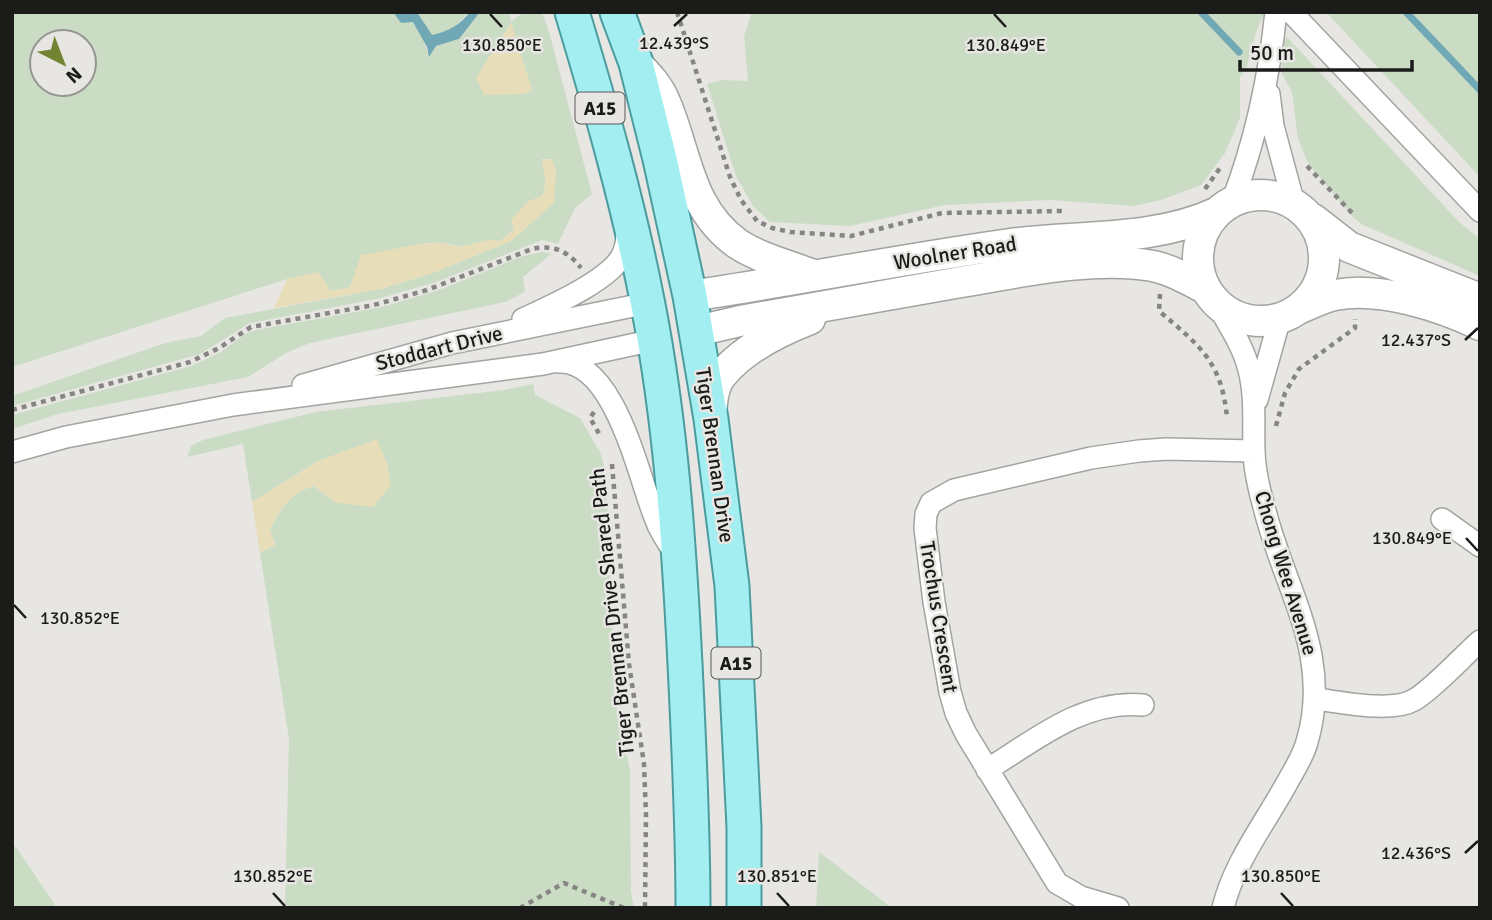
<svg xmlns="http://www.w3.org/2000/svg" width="1492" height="920" font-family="Signika,sans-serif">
<rect width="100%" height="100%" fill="#e7e6e3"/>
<path fill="#cadcc4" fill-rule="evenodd" d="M12,12H393L401,23L413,22L421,33L429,56L436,46L459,39L480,12H509L511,22L523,12H542L549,32L592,194L575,208L558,244L542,240L436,282L381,298L250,323L200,354L12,406V396L165,343L201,336L225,318L381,289L433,273L511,241L553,203L552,159H542C545,172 548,185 542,196L527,202L514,229L500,241C486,240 476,244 463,246C456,247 448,243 441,243C411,241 384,255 358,267L350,287L331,291L287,279L12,367ZM510,24L532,90L495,50ZM42,42H84V84H42Z
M417,12H470L447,33L431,36Z
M752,12H1262L1264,15L1257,29L1247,67L1240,77V118L1225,153L1201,185L1161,200L1134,206L1050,200L945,205L850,226L770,222L753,206L736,176L707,84L723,80L748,81L744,36Z
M1326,12H1480V177Z
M1287,37L1459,222L1480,239V276L1361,224L1350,214L1308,163L1298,139L1292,92L1282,74V42Z
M542,252L551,254L523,277L525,292L505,302L310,343L286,353L248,377L58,414L12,429V415L191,366L221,352L245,334L256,330L382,307L439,290L523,256Z
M533,384L535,395L580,418L601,454L604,468L608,513L614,695L630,770L631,891L634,908H285L289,739L260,553L275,545L270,530C280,509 291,492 314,486L337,503L387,464L377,440L318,461L252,502L243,444L187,457L191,446L203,440L316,412L504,390Z
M12,847H16L57,908H12Z
M819,852L892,908H816Z"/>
<path fill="#e7ddb8" d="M511,23L532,90L524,94L484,95L476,78Z
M552,159L556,172L554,203L511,241L433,273L381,289L274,308L287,279L318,272L331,291L350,287L361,255L421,244L442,243L460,247L487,240L500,241L514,230L511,220L527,202L542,196C548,185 544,172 542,160Z
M377,439L387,464L391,485L373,507L337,503L314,486C291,492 280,509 270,529L275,545L260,553L252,502L318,461Z"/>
<path fill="#71a8b6" d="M393,12H417L432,35C447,32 460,25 470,12H480L459,39L436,46L429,57L427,47L413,22L401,23Z"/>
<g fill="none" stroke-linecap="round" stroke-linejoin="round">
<path stroke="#71a8b6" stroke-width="7" d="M1201,12L1239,52
M1406,12L1480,90"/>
<g stroke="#a4a3a1" stroke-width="24">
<path id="street" d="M1291,12L1480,211
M1269,94L1273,126L1294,204
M1232,202C1256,140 1269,78 1276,12
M1214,299C1227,322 1243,345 1249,370C1256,397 1253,423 1254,450C1254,469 1259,489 1264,507C1284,589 1333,654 1307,742C1303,756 1295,769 1288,781C1266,822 1234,862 1223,908
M523,319C549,307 611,280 623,254C626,247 627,239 627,232
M559,362C616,360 639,480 656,520C660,532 668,543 675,553
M303,385L452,343L648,303
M1257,400L1280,318
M12,452L66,437L233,405L543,364L654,340
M1442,519L1480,546
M1316,699C1342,702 1391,713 1414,700C1433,689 1462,657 1480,641
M987,770C1035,740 1084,699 1143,705
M1118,908L1081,897L1057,883L966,734L956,713L950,692L934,602L925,528L926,514L931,503L954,490L1091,458L1139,451L1166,449L1254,451"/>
</g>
<g stroke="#a4a3a1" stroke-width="33">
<path id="secondary" d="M636,63C648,75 659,87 665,102C687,153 688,209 738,244C761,259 788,265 813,275
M1198 258a63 63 0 1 1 126 0a63 63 0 1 1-126 0Z
M1313,219L1349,247L1480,299
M690,296C797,280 903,259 1010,244C1078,235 1154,242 1218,212
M1298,309C1310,304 1322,298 1335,295C1378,286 1441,306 1480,325
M697,331L740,321C813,308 887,295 961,282C1021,272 1092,256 1153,266C1172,270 1189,280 1206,289
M711,414C712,401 713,387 721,376C742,350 779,331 810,319"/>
</g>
<g stroke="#4b9c9f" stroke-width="37">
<path id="primary" d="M572,12C601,108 629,206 648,305C671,423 679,544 685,664C689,745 693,826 693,908
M617,12L636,63L660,159L690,296L711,419L732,586L744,827V908"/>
</g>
<path stroke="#868583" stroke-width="4.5" stroke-dasharray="5 5" stroke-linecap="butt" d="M677,12L730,177L741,200L757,221L772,228L790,232L851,236L942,213L1062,211
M1307,166L1354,215
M1205,189L1220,168
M1160,294L1159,311C1200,346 1222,362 1227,418
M12,410L190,362L219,348L251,327L374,305L427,290L532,249C553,244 568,251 581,268
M594,412L590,418L601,437
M1276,426L1285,393L1299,369L1355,328V319
M612,464L629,664L644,764L646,815L645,908
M520,908L564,883L624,908"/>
<use href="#street" stroke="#fff" stroke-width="21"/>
<use href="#secondary" stroke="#fff" stroke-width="30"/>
<use href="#primary" stroke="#a3eef1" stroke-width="33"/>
</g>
<path fill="none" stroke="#1b1b19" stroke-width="2.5" d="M490,14L502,27M994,14L1006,27M674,26L687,14M1465,340L1478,328M1466,538L1478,551M14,605L26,618M1465,853L1478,841M273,893L285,906M777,893L789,906M1281,893L1293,906"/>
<g text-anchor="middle" stroke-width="5" stroke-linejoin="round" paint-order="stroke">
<g fill="#e7e6e3" stroke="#585856" stroke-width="2">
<rect x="575.5" y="92.5" width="49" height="31" rx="5"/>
<rect x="711.5" y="647.5" width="49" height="31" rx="5"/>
</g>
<g font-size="19" font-weight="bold" fill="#1b1b19">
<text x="600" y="115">A15</text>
<text x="736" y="670">A15</text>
</g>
<g font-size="21" fill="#1b1b19" stroke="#e7e6e3">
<text transform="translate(955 253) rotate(-9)" y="7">Woolner Road</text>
<text transform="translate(439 348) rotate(-14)" y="7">Stoddart Drive</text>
<text transform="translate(715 455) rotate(82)" y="7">Tiger Brennan Drive</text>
<text transform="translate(1286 573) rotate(73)" y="7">Chong Wee Avenue</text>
<text transform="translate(612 612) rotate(-96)" y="7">Tiger Brennan Drive Shared Path</text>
<text transform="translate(939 617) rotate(81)" y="7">Trochus Crescent</text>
</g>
</g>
<g font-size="18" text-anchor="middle" fill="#1b1b19" stroke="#e7e6e3" stroke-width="5" stroke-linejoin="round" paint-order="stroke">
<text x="674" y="49">12.439°S</text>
<text x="502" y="51">130.850°E</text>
<text x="1006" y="51">130.849°E</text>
<text x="1416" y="346">12.437°S</text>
<text x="1412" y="544">130.849°E</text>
<text x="80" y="624">130.852°E</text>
<text x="1416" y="859">12.436°S</text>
<text x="273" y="882">130.852°E</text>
<text x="777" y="882">130.851°E</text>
<text x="1281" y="882">130.850°E</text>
</g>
<rect width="1492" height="920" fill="none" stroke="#1b1b19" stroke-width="28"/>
<g transform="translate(63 63) rotate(138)"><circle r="33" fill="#e7e6e3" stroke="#959592" stroke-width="2"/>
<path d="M0-5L12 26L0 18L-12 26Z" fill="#728332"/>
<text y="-10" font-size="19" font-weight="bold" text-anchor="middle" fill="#1b1b19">N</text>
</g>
<path d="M1240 60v10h172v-10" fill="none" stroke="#1b1b19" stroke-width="3.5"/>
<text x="1250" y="60" font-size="21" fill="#1b1b19" stroke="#e7e6e3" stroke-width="5" paint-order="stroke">50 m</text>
</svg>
